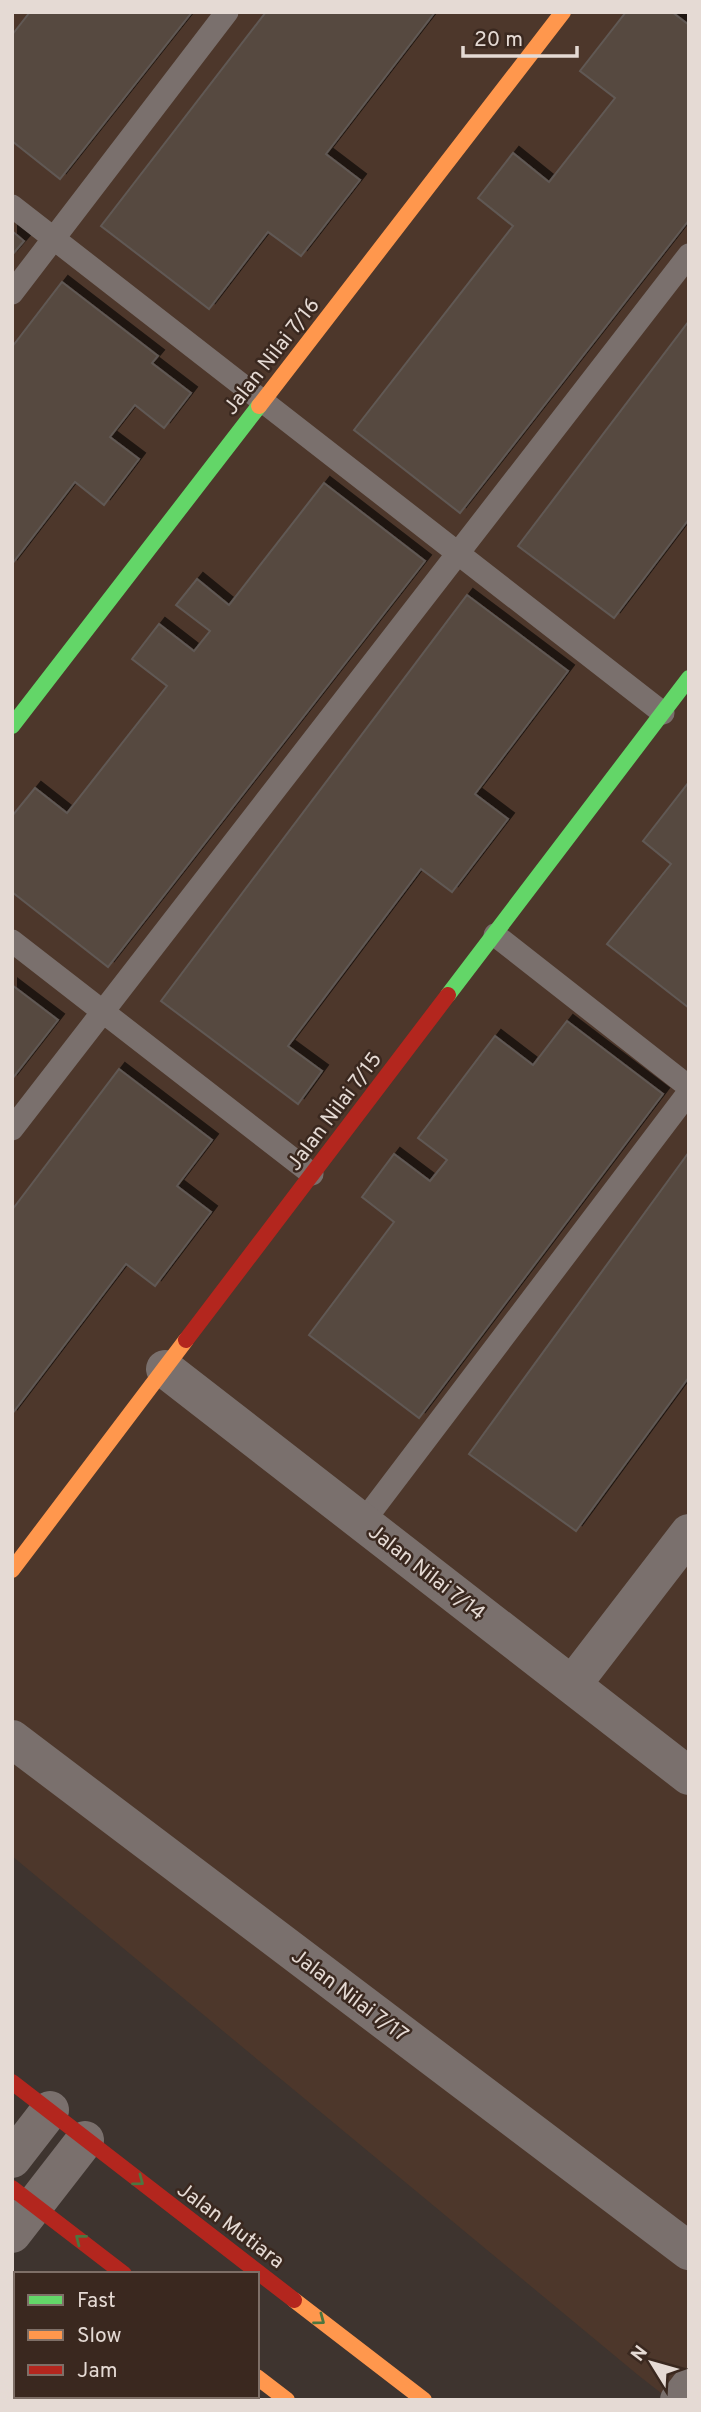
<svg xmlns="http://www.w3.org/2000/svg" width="701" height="2412" font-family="Overpass,sans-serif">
<defs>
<filter id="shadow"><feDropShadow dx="6" dy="-6" stdDeviation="0" flood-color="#0009"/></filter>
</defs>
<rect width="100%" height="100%" fill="#3e342f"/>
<path fill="#4d372b" d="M12,12H689V2400H670L638,2375L12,1856Z
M12,2294L16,2296V2396H147L152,2400H12Z"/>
<path fill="#564a40" stroke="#615954" stroke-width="2" filter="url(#shadow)" d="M30,12H192L60,179L12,141V35Z
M266,12H435L326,154L360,180L301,256L268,232L209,309L101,226Z
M626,12H672L689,25V220L460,513L354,430L513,226L478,198L513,153L549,182L615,98L580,71Z
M12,231L24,241L12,255Z
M62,282L158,356L152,363L191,393L164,428L135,405L110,437L139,459L104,505L75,482L12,564V347Z
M689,321V519L614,618L518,546Z
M324,483L425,561L108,967L12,892V816L35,788L67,813L167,686L132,659L159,624L194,651L210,631L176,605L197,579L229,605Z
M467,595L568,671L475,794L508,819L452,892L421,869L288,1046L322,1071L298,1104L161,1001Z
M689,782V1008L607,944L671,864L643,841Z
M12,985L58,1020L12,1079Z
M567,1021L663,1094L419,1418L309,1335L394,1222L362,1197L394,1154L430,1181L447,1160L418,1138L495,1036L533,1065Z
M119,1069L212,1140L177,1186L211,1212L155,1286L126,1264L12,1414V1210Z
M689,1152V1377L576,1531L469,1454Z"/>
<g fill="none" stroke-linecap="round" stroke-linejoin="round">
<path stroke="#7a706d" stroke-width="23" d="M12,206L663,713
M12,293L227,12
M495,935L689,1087
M12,941L312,1174
M12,1129L689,255
M363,1522L689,1092"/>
<path stroke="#7a706d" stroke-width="38" d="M165,1369L689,1776
M572,1685L689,1533
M12,1739L689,2251
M12,2159L50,2110
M12,2234L85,2140
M30,2396L35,2400
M679,2400L689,2387"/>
<path stroke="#63d668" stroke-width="16" d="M12,726L259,406
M448,995L689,678"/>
<path stroke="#ff974d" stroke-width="16" d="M259,406L563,12
M12,1570L186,1340
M294,2300L424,2400
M257,2377L287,2400"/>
<path stroke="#b3261e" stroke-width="16" d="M186,1340L448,995
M12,2082L294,2300
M12,2188L124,2274"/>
</g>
<defs><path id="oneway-chevron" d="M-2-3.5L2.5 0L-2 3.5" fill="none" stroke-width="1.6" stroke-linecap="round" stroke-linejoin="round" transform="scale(1.75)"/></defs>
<g stroke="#4c7640">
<use href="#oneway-chevron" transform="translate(139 2181) rotate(37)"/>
<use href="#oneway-chevron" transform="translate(80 2239) rotate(-142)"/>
<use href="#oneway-chevron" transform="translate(320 2320) rotate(37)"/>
</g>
<g text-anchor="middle" stroke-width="5" stroke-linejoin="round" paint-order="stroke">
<g font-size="21" fill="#e5dad4" stroke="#3a281f">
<text transform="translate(271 356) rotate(-52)" y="7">Jalan Nilai 7/16</text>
<text transform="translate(334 1111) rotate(-53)" y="7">Jalan Nilai 7/15</text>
<text transform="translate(427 1572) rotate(38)" y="7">Jalan Nilai 7/14</text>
<text transform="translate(350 1995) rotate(37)" y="7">Jalan Nilai 7/17</text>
<text transform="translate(231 2225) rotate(37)" y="7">Jalan Mutiara</text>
</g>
</g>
<rect width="701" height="2412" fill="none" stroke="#e5dad4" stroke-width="28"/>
<rect x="14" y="2272" width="245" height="126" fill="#3a281f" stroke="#7e6f67" stroke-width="2"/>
<rect x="28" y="2295" width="35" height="10" fill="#63d668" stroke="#7e6f67" stroke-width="2"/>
<text x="77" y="2307" font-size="21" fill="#e5dad4">Fast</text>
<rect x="28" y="2330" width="35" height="10" fill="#ff974d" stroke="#7e6f67" stroke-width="2"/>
<text x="77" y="2342" font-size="21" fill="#e5dad4">Slow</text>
<rect x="28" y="2365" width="35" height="10" fill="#b3261e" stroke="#7e6f67" stroke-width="2"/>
<text x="77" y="2377" font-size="21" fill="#e5dad4">Jam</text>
<g transform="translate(652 2363) rotate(307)" stroke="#3a281f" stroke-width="5" paint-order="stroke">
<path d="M0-5L12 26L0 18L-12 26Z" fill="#e5dad4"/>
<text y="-10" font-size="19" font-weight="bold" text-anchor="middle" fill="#e5dad4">N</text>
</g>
<path d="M463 46v10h114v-10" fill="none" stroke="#e5dad4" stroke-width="3.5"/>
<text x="474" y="46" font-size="21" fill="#e5dad4" stroke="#3a281f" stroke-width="5" paint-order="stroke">20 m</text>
</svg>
